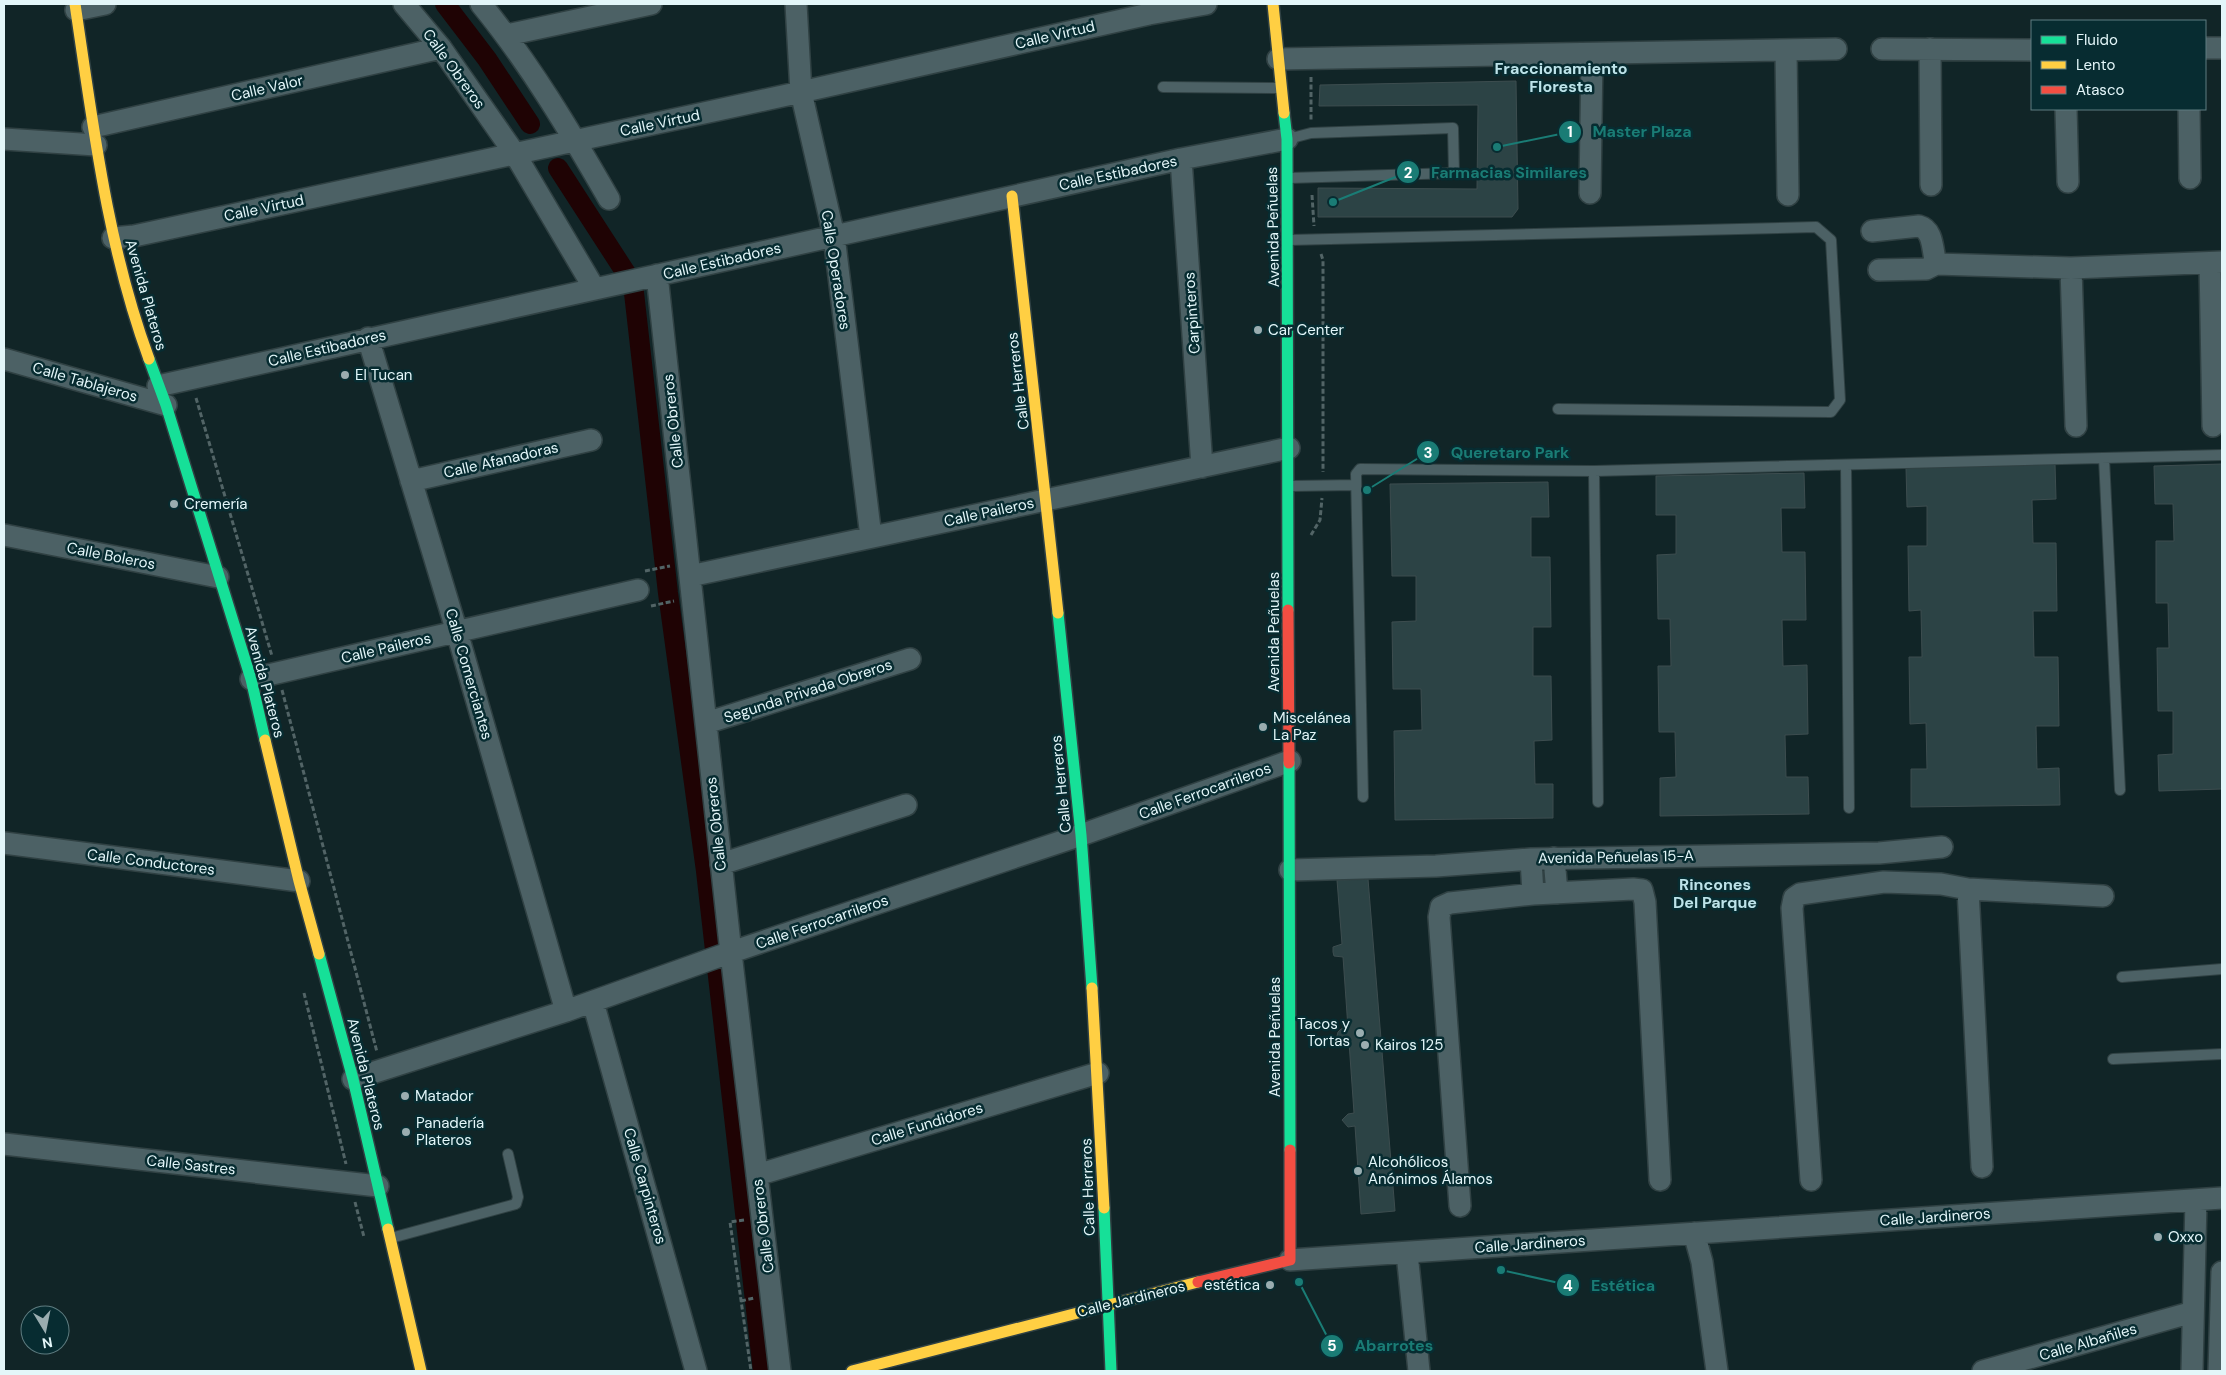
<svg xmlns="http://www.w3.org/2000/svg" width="2226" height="1375" font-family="'DM Sans',sans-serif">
<rect width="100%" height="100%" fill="#112527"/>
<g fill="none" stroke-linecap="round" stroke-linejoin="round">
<path stroke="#1f0304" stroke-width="20" d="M445,4L487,59L530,124
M558,168L633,284L668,593L706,871L763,1371"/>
</g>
<path fill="#2c4345" stroke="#3d4d4f" d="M1516,81L1518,209L1512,217H1318V188L1477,189L1478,105L1319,106L1320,85Z
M2055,464L2056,499L2032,500L2033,543H2056L2057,611H2033L2034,657H2058L2059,726H2036L2037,769L2059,768L2060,805L1911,807V769H1927L1926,723L1910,724L1909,657H1922L1921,610L1909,611L1908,546H1927V506L1907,507L1906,467Z
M2222,464V789L2159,791L2158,755L2173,754V711H2158L2157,648H2169L2168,603H2156V541H2174L2173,504H2155L2154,466Z
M1804,473L1805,508H1781L1782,552H1805L1806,620H1782L1783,666L1807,665L1808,734L1785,735L1786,777H1808L1809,814L1660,816V778L1676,777L1675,732H1659L1658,666H1671L1670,619H1658L1657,555L1676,554V515H1656V476Z
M1548,482L1549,517H1531V557H1550L1551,627H1533V676H1551L1552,740L1534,741L1535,784H1553V818L1395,820L1394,731L1422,730L1421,689H1393L1392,622L1416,621V576H1392L1390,484Z
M1368,879L1395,1211L1361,1214L1355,1126L1348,1127L1342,1120L1348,1114L1354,1113L1349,1042H1342L1339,1040L1337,1036L1338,1032L1341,1029L1348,1028L1343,957L1334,956L1333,952V947L1342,944L1337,880Z"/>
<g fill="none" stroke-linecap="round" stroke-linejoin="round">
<g stroke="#304143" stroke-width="12">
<path id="lane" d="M1163,87L1280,88
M1288,139L1311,133L1453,128L1454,173L1289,178
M1289,240L1816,227L1831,240L1840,400L1831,412L1558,409
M2104,458L2120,790
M1846,465L1849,808
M1594,471L1598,802
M1290,486L1356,485
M1363,797L1356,474L1360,469L1594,471L2222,455
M2122,977L2222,969
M2113,1059L2222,1054
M391,1238L516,1204L518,1197L508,1154"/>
</g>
<g stroke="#304143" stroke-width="24">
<path id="street" d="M404,4L441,48L515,154L594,288
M481,4C530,64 570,131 609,199
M796,4L801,92L834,236L871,537
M76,10L105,4
M507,35L651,4
M2205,48H2222
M1882,49L2032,50
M1930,49L1931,185
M1786,51L1788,195
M1278,59L1836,49
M2066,109L2068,182
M2189,109L2190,178
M93,127L441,48
M4,139L96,145
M1181,159L1202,467
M1590,193L1592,54
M1872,231L1919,226C1934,230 1932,250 1936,264
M113,238L134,236L801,92L1149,14L1206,4
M2210,263L2213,426
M2071,268L2076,426
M1879,270L1926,269L1936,264L2071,268L2222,262
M657,275L731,953L780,1371
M368,338L457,632L566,1011
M4,359L166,405
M158,386L1181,159L1287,139
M411,481L591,440
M4,535L218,577
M690,576L1289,448
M251,679L638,590
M706,723L910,659
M4,843L299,881
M1554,858L1557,893
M1531,859L1533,894
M721,864L906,805
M1290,870L1436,866L1531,859L1879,853L1942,847
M1968,889L1982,1167
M593,1002L696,1371
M353,1079L566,1011L720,956L1081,835L1290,761
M4,1144L378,1186
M757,1175L1098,1073
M1811,1180L1792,908L1794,898L1800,894L1884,882L1941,884L1968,889L2103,896
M1460,1206L1439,917L1441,907L1450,903L1533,894L1633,889L1642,890L1645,902L1660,1180
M1694,1233L1702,1262L1717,1371
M1407,1253L1419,1371
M1290,1260L2222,1198
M1983,1371L2193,1312
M2192,1371L2196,1200
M2219,1371L2222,1272"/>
</g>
<g stroke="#304143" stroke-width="14">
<path id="fast" d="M1284,113L1287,139L1288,610
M149,359L166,405L251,679L265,740
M1058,613L1081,835L1092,988
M1289,763L1290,1150
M319,954L353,1079L388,1229
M1104,1208L1111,1371"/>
</g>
<g stroke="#304143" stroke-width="14">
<path id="slow" d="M75,4C93,124 107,245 149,359
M1273,4L1284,113
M1012,196L1058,613
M265,740L299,881L319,954
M1092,988L1104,1208
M388,1229L421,1371
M852,1371L1198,1282"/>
</g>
<g stroke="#304143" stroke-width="14">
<path id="jam" d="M1288,610L1289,763
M1198,1282L1290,1260V1150"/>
</g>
<path stroke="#526466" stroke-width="3" stroke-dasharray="5 2.5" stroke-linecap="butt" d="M1311,77V121
M1312,195L1314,226
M1321,254L1323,260V472
M196,398L272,656
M1311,535L1320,520L1322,498
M645,571L670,566
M651,606L674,601
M282,690L377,1052
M304,993L346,1164
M355,1202L364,1237
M744,1220L730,1222L751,1371
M741,1301L754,1298"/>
<use href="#lane" stroke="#4c6165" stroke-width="10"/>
<use href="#street" stroke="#4c6165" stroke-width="21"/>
<use href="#fast" stroke="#16e098" stroke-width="11"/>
<use href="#slow" stroke="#ffcf43" stroke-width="11"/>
<use href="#jam" stroke="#f24e42" stroke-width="11"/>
</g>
<g fill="#9aadb0" stroke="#072c31" stroke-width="2">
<circle cx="1258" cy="330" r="5"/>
<circle cx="345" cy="375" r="5"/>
<circle cx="174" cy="504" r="5"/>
<circle cx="1263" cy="727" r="5"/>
<circle cx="1360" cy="1033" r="5"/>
<circle cx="1365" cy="1045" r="5"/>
<circle cx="405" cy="1096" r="5"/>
<circle cx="406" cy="1132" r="5"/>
<circle cx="1358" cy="1171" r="5"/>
<circle cx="2158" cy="1237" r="5"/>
<circle cx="1270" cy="1285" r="5"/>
</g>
<g text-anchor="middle" stroke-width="5" stroke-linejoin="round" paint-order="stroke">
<g font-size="15" fill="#e3f6f9" stroke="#072c31">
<text transform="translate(1055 35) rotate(-13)" y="5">Calle Virtud</text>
<text transform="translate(454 69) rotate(54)" y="5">Calle Obreros</text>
<text transform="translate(267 88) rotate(-13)" y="5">Calle Valor</text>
<text transform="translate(660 123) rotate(-12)" y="5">Calle Virtud</text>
<text transform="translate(1118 173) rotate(-12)" y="5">Calle Estibadores</text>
<text transform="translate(264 208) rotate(-12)" y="5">Calle Virtud</text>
<text transform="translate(1273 227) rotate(-91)" y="5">Avenida Peñuelas</text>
<text transform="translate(722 261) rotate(-13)" y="5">Calle Estibadores</text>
<text transform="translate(836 270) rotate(81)" y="5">Calle Operadores</text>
<text transform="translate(146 295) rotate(74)" y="5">Avenida Plateros</text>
<text transform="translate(1192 313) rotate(-94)" y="5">Carpinteros</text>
<text transform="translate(327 348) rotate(-13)" y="5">Calle Estibadores</text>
<text transform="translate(1018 381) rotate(-97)" y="5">Calle Herreros</text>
<text transform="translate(85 382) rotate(16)" y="5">Calle Tablajeros</text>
<text transform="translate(673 421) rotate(-96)" y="5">Calle Obreros</text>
<text transform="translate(501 460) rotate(-13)" y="5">Calle Afanadoras</text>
<text transform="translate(989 512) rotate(-12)" y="5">Calle Paileros</text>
<text transform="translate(111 556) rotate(11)" y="5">Calle Boleros</text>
<text transform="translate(1274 632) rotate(-90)" y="5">Avenida Peñuelas</text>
<text transform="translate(386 648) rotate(-13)" y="5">Calle Paileros</text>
<text transform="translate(469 674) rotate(74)" y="5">Calle Comerciantes</text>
<text transform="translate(265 682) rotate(75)" y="5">Avenida Plateros</text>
<text transform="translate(808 691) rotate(-18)" y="5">Segunda Privada Obreros</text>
<text transform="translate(1061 784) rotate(-96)" y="5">Calle Herreros</text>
<text transform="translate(1205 791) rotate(-20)" y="5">Calle Ferrocarrileros</text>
<text transform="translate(716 824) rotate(-96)" y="5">Calle Obreros</text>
<text transform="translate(1616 857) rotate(-1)" y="5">Avenida Peñuelas 15-A</text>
<text transform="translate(151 862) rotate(7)" y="5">Calle Conductores</text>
<text transform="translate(822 922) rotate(-19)" y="5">Calle Ferrocarrileros</text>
<text transform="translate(1275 1037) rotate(-90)" y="5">Avenida Peñuelas</text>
<text transform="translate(366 1074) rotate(76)" y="5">Avenida Plateros</text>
<text transform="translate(927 1124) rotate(-17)" y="5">Calle Fundidores</text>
<text transform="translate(191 1165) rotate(6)" y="5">Calle Sastres</text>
<text transform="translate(645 1186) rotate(74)" y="5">Calle Carpinteros</text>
<text transform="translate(1088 1187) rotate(-92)" y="5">Calle Herreros</text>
<text transform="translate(1935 1217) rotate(-4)" y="5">Calle Jardineros</text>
<text transform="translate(763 1226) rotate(-97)" y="5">Calle Obreros</text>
<text transform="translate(1530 1244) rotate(-4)" y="5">Calle Jardineros</text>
<text transform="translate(1131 1299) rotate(-14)" y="5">Calle Jardineros</text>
<text transform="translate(2088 1342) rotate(-16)" y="5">Calle Albañiles</text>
</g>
<g font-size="15" fill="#e3f6f9" stroke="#072c31" text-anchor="start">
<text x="1268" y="335">Car Center</text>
<text x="355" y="380">El Tucan</text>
<text x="184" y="509">Cremería</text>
<text x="1273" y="723">Miscelánea<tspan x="1273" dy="17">La Paz</tspan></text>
<text x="1350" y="1029" text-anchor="end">Tacos y<tspan x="1350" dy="17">Tortas</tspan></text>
<text x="1375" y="1050">Kairos 125</text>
<text x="415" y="1101">Matador</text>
<text x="416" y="1128">Panadería<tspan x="416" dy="17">Plateros</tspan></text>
<text x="1368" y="1167">Alcohólicos<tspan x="1368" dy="17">Anónimos Álamos</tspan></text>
<text x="2168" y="1242">Oxxo</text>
<text x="1260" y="1290" text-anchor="end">estética</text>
</g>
<g font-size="16" font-weight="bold" fill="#bde3e9" stroke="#072c31">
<text x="1561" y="74">Fraccionamiento<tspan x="1561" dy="18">Floresta</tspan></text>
<text x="1715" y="890">Rincones<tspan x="1715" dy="18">Del Parque</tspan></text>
</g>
</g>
<path fill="none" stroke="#1a7c75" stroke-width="2" d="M1497 147L1570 132M1333 202L1408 172M1367 490L1428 452M1501 1270L1568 1285M1299 1282L1332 1346"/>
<g fill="#1a7c75" stroke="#072c31" stroke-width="2">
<circle cx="1497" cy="147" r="5"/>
<circle cx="1333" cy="202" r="5"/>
<circle cx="1367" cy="490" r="5"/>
<circle cx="1501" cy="1270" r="5"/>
<circle cx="1299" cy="1282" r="5"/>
<circle cx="1570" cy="132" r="12"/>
<circle cx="1408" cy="172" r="12"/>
<circle cx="1428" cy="452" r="12"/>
<circle cx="1568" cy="1285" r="12"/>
<circle cx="1332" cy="1346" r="12"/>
</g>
<g font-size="15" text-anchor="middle" font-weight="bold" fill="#fff">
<text x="1570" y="137">1</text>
<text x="1408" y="178">2</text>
<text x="1428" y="458">3</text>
<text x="1568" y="1291">4</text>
<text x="1332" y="1351">5</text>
</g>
<g font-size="16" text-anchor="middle" font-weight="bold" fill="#1a7c75" stroke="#072c31" stroke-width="5" stroke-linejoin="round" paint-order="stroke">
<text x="1642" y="137">Master Plaza</text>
<text x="1509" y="178">Farmacias Similares</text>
<text x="1510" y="458">Queretaro Park</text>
<text x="1623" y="1291">Estética</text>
<text x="1394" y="1351">Abarrotes</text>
</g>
<rect width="2226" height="1375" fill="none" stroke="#e3f6f9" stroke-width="10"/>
<rect x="2031" y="20" width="175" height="90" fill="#072c31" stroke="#5f7d81"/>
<rect x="2041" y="36" width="25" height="8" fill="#16e098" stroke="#5f7d81"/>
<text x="2076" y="45" font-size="15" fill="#e3f6f9">Fluido</text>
<rect x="2041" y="61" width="25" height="8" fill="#ffcf43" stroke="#5f7d81"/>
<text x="2076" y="70" font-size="15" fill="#e3f6f9">Lento</text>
<rect x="2041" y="86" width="25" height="8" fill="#f24e42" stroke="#5f7d81"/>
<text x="2076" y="95" font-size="15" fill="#e3f6f9">Atasco</text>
<g transform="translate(45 1330) rotate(170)"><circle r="24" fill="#072c31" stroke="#5f7d81"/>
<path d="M0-4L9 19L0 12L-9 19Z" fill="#9aadb0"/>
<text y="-8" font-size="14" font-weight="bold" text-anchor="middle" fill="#e3f6f9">N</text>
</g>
</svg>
